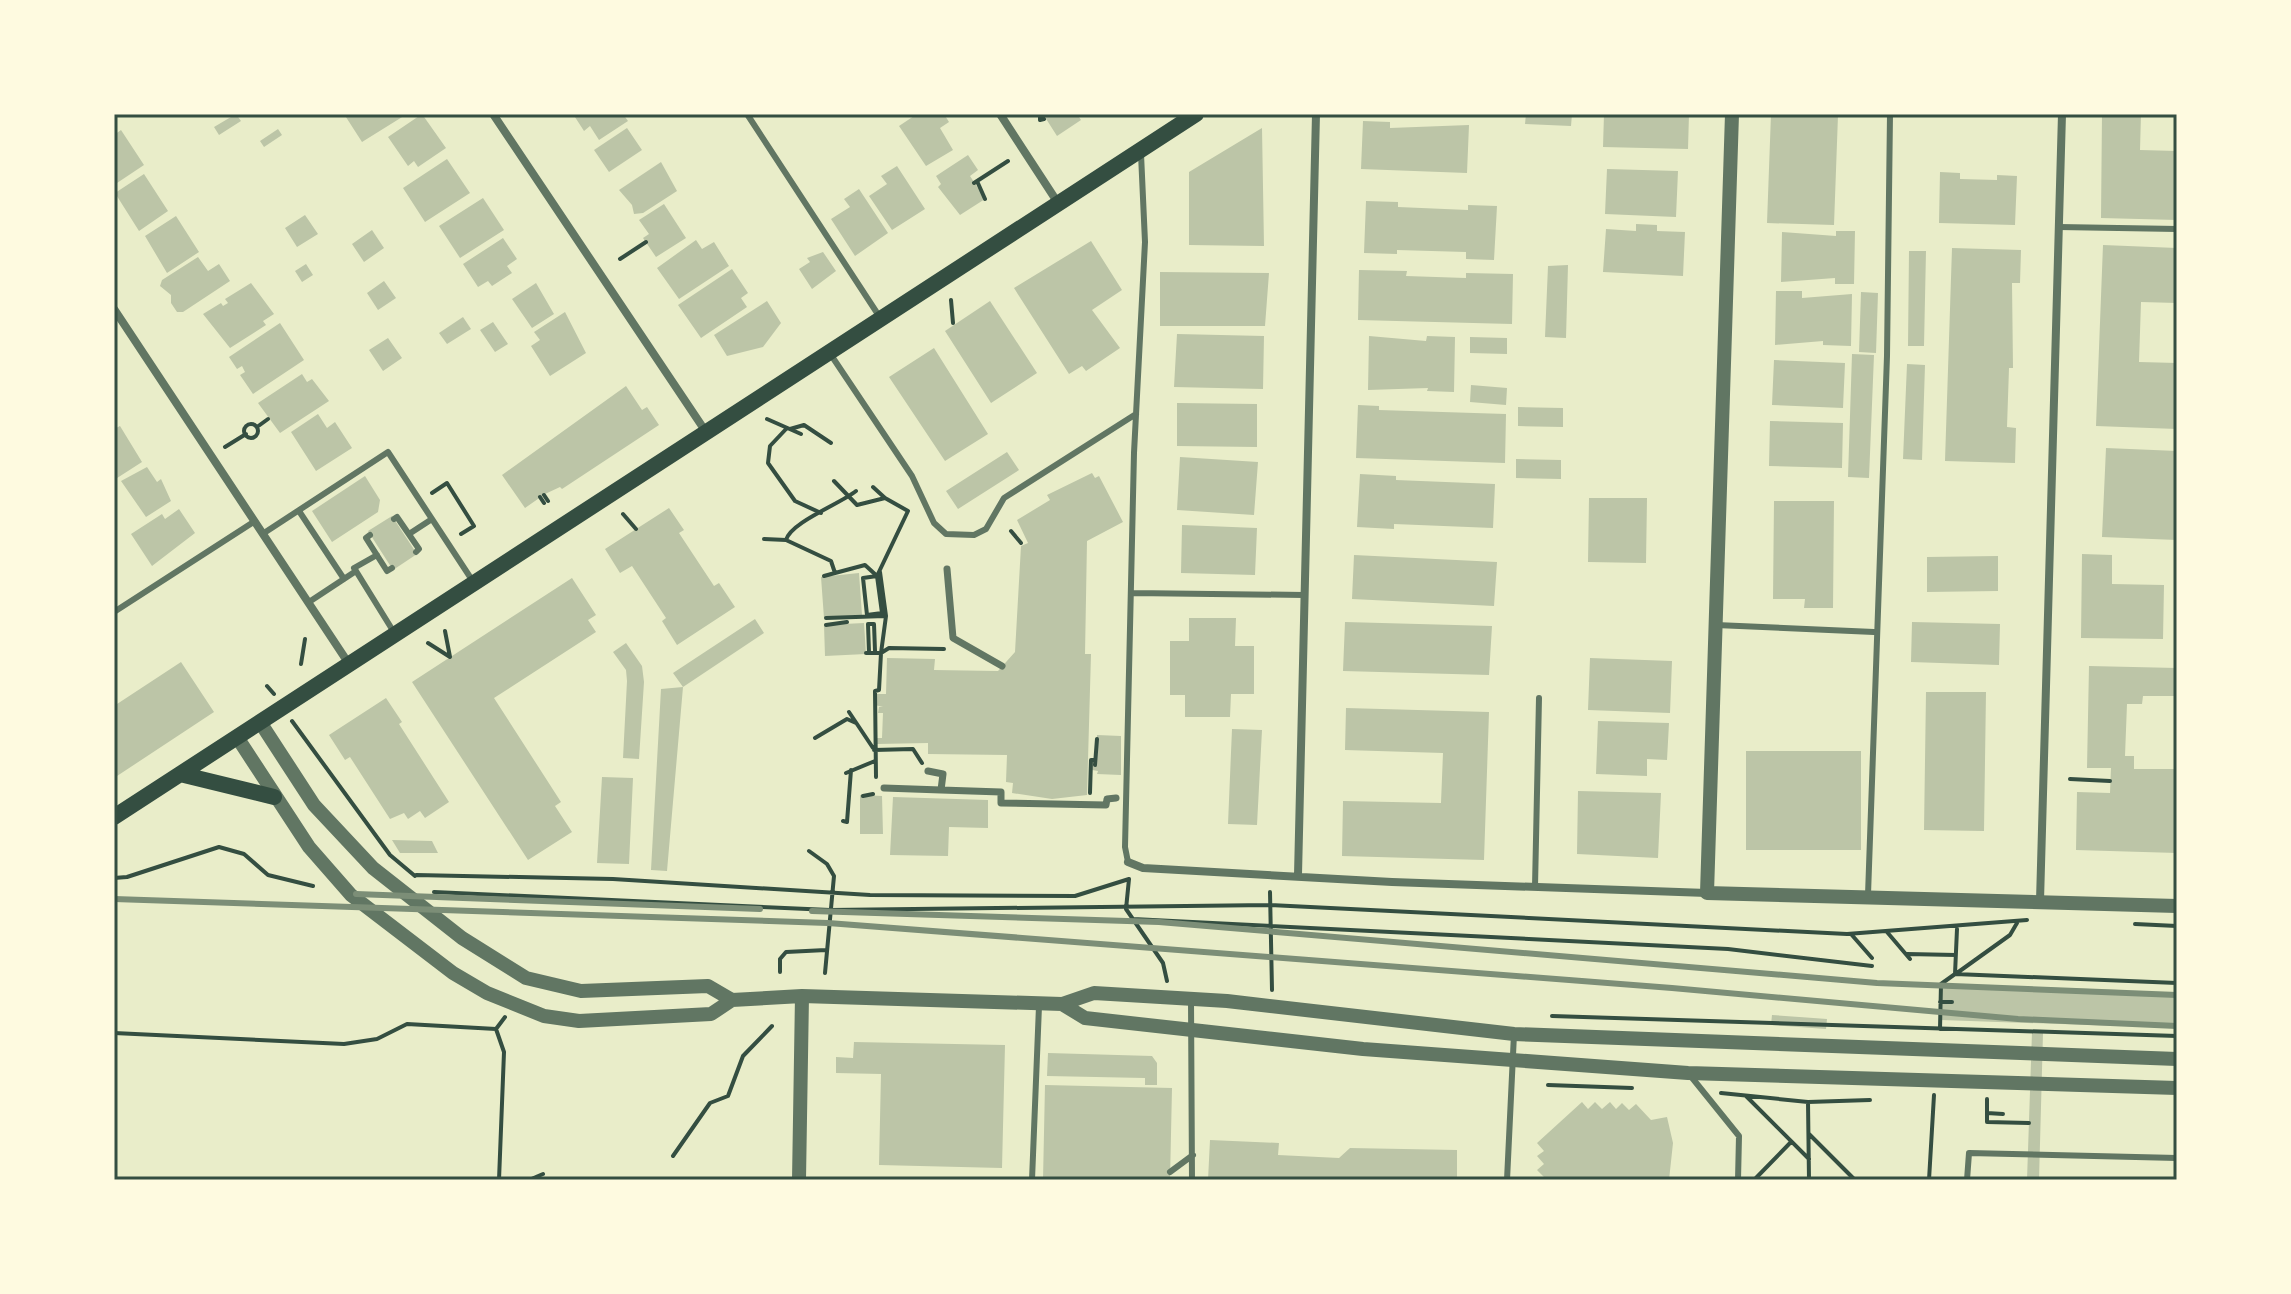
<svg xmlns="http://www.w3.org/2000/svg" width="2291" height="1294" font-family="'Sofia Sans Condensed',sans-serif">
<rect width="100%" height="100%" fill="#e9edc9"/>
<path fill="#bcc5a7" d="M236,114L241,121L219,135L214,127Z
M344,114H407L362,142Z
M422,114L446,148L418,167L414,161L408,166L388,137Z
M573,114H623L628,121L599,140L590,126L584,131Z
M917,114H944L949,122L940,128L953,150L926,166L899,126Z
M1043,114H1077L1081,120L1057,136Z
M1526,114H1572L1571,126L1525,124Z
M1604,114H1689L1688,149L1603,147Z
M1771,114L1838,115L1834,225L1767,223Z
M2102,114H2141L2140,150L2177,151V220L2101,218Z
M1363,121L1390,122V128L1469,125L1467,173L1361,169Z
M627,128L642,150L609,172L594,150Z
M1262,128L1264,246L1189,245V172Z
M278,129L282,135L264,147L260,141Z
M121,130L144,165L117,183L114,135Z
M968,155L978,170L970,176L985,199L960,215L938,187L941,184L936,176Z
M447,159L470,193L425,222L403,188Z
M661,162L677,191L643,213L634,214L632,205L619,190Z
M897,166L925,209L892,230L869,196L887,184L881,176Z
M1607,169L1678,171L1676,217L1605,214Z
M1940,172L1960,173V179L1997,180V175L2017,176L2015,225L1939,223Z
M144,174L168,211L139,231L115,193Z
M859,189L888,233L855,256L831,219L850,207L844,199Z
M483,198L504,230L460,258L439,226Z
M1366,201L1398,202V207L1468,210V205L1497,206L1494,260L1466,259V252L1397,250V254L1364,253Z
M664,204L686,238L656,257L643,238L649,234L639,220Z
M305,215L318,234L297,247L285,228Z
M176,216L199,252L167,273L145,236Z
M1636,224L1657,225V231L1685,232L1683,276L1603,272L1606,229L1636,231Z
M372,230L384,248L364,262L352,244Z
M1836,231H1855L1854,284H1835V278L1781,282L1782,232L1836,236Z
M503,238L517,259L507,266L512,273L492,286L488,281L478,287L463,264Z
M696,240L702,249L714,242L729,266L679,299L657,268Z
M1091,241L1122,290L1092,310L1120,348L1086,371L1082,366L1069,374L1014,288Z
M2103,245L2177,248V303L2141,302L2139,362L2177,363V429L2096,426Z
M1952,248L2021,250L2020,283H2012L2013,368H2009L2007,427L2016,428L2015,463L1945,461Z
M1909,251H1926L1924,346H1908Z
M823,252L836,271L812,289L799,269L810,262L807,258Z
M198,257L208,271L219,264L230,281L183,312H177L171,303V295L160,286L162,280Z
M306,264L313,275L302,282L295,271Z
M1568,265L1566,338L1545,337L1548,266Z
M732,269L748,293L741,298L747,307L701,338L678,305Z
M1359,270L1407,271L1406,276L1466,278V273L1513,274L1512,324L1358,320Z
M1160,272L1269,273L1265,326H1160Z
M384,281L396,298L378,310L367,293Z
M251,283L274,314L263,321L266,325L230,348L203,314L221,303L223,306L228,303L225,299Z
M536,283L554,314L532,328L512,299Z
M1776,291H1802V298L1852,294L1851,346L1823,345V341L1775,345Z
M1861,292L1878,293L1876,353L1859,352Z
M767,301L781,323L763,347L727,356L714,335Z
M990,301L1037,373L991,403L945,331Z
M565,312L586,353L550,376L531,346L540,340L534,332Z
M463,317L471,329L447,344L439,333Z
M493,322L508,344L495,352L480,330Z
M280,323L304,360L253,394L240,375L245,372L242,366L237,369L229,357Z
M1177,334L1264,336L1263,389L1174,387Z
M1369,336L1426,341L1427,336L1455,337L1454,392L1427,391L1428,388L1368,390Z
M1470,337L1507,338V354L1470,353Z
M388,338L402,358L383,371L369,350Z
M934,348L988,434L945,461L889,377Z
M1852,354L1874,355L1869,478L1848,477Z
M1774,360L1845,363L1843,408L1772,405Z
M1907,364L1925,365L1922,460L1903,459Z
M302,374L307,382L312,379L329,401L280,433L258,403Z
M1471,385L1507,388L1506,405L1470,402Z
M626,386L642,410L647,407L659,425L562,489L560,487L545,494L525,508L502,475Z
M1177,403L1257,404V447L1177,446Z
M1358,405L1379,406V410L1506,414L1505,463L1356,458Z
M1518,407L1563,408V427L1518,426Z
M318,414L327,428L335,422L352,448L316,471L291,432Z
M1770,421L1843,423L1842,468L1769,466Z
M120,426L142,462L114,480V429Z
M2106,448L2177,451V540L2102,537Z
M1007,452L1019,470L958,509L946,491Z
M1180,457L1258,462L1254,515L1177,510Z
M1516,459L1561,460V479L1516,478Z
M147,467L157,482L161,479L171,501L146,517L121,481Z
M1092,473L1095,478L1099,476L1123,522L1087,541L1085,654H1091L1087,795L1052,799L1012,793L1013,783L1006,782L1007,755L928,754V743L877,744V738H882L883,713H878L879,707H883L875,705L876,694H886L887,658L935,659L934,670L998,671L1015,652L1021,546L1028,543L1017,520L1050,500L1047,495Z
M1360,474L1396,476V480L1495,484L1493,528L1394,524V529L1357,527Z
M365,476L380,500L378,512L332,542L312,511Z
M1589,498H1647L1646,563L1588,562Z
M1774,501H1834L1833,608H1804L1805,599H1773Z
M669,508L684,530L679,533L714,586L719,583L735,607L677,645L662,621L666,618L632,566L620,573L605,549Z
M179,509L195,533L152,566L131,534L162,514L165,519Z
M392,516L417,554L393,570L368,531Z
M1182,525L1257,528L1255,575L1181,573Z
M2082,554L2112,555V584L2164,585L2163,639L2081,638Z
M1354,555L1497,562L1494,606L1352,599Z
M1998,556V591L1927,592V557Z
M859,573L862,615L824,618L821,577Z
M572,578L596,615L588,620L596,632L494,698L561,802L555,806L572,832L528,860L412,682Z
M1189,618H1236L1235,646H1254V694H1231L1230,717H1185V695H1170V641H1189Z
M755,619L764,633L683,687L673,673Z
M1345,622L1492,626L1489,675L1343,671Z
M1912,622L2000,624L1999,665L1911,662Z
M864,623L866,654L825,656L824,625Z
M626,643L642,666L644,682L639,759L623,758L627,681L626,670L613,652Z
M1590,658L1672,661L1670,713L1588,710Z
M181,662L214,712L114,778V706Z
M2089,666L2177,668V696H2143L2142,704H2127L2125,756H2134V769H2177V853L2076,850L2077,792L2110,793L2111,768H2087Z
M683,687L667,871L651,870L661,689Z
M1926,692H1986L1984,831L1924,830Z
M386,698L402,722L399,724L449,802L425,818L420,811L408,819L404,813L390,819L350,757L345,760L329,735Z
M1346,708L1489,712L1484,860L1342,856L1343,801L1441,803L1443,753L1345,750Z
M1598,721L1669,723L1667,760L1647,759V776L1596,774Z
M1232,729L1262,730L1257,825L1228,824Z
M1097,735L1121,736V775L1097,774L1098,771L1092,770V765H1097Z
M1746,751H1861V850H1746Z
M602,777L633,778L629,864L597,863Z
M1578,791L1661,793L1658,858L1577,854Z
M860,795L882,796L883,834H860Z
M893,797L988,800V828L949,827L948,856L890,855Z
M392,840L432,841L438,853H400Z
M1942,984L2120,990V995L2177,997V1024L2119,1022V1026L1941,1020Z
M1772,1015L1827,1019L1826,1029L1771,1025Z
M2032,1032L2043,1033L2039,1180H2027Z
M854,1042L1005,1045L1002,1168L879,1165L881,1074L836,1073V1057L853,1058Z
M1048,1053L1152,1056L1157,1063V1085H1145V1078L1047,1076Z
M1045,1085L1172,1088L1170,1180H1043Z
M1582,1102L1588,1109L1595,1102L1602,1109L1610,1102L1616,1109L1622,1103L1629,1110L1636,1104L1651,1120L1667,1117L1673,1143L1669,1180H1541L1544,1177L1537,1170L1544,1164L1537,1156L1544,1151L1537,1143Z
M1210,1140L1279,1143L1278,1155L1339,1158L1350,1148L1457,1150V1180H1208Z"/>
<g fill="none" stroke-linecap="round" stroke-linejoin="round">
<path stroke="#344e41" stroke-width="4" d="M1042,116L1044,119L1040,120V117Z
M977,181L985,199
M974,183L1008,161
M620,259L646,242
M951,300L953,323
M767,419L801,434
M244 431a7 7 0 1 1 14 0a7 7 0 1 1-14 0Z
M257,427L268,419
M787,428L770,446L768,463L795,501L821,513
M790,429L804,425L831,443
M225,447L246,434
M834,481L857,505L885,498L908,511L877,576L863,578L867,615L882,613L877,576L865,565L835,573
M873,487L885,498
M432,493L447,483L474,526L461,534
M544,495L548,501
M540,497L544,503
M623,514L636,529
M1011,531L1021,543
M764,539L786,540L831,561L835,573L824,576
M786,540C791,522 840,504 856,491
M826,618L885,616
M826,625L847,622
M428,643L450,657L445,631
M869,652L868,624H874L875,651
M866,653H881L886,616L880,572
M301,664L305,639
M267,686L274,694
M849,712L873,748
M292,721L390,855L415,876
M815,738L847,719L856,723
M874,750L913,749L922,763
M1095,765L1097,739
M846,773L875,761
M876,777L875,691L879,690L881,653L889,648L944,649
M2070,779L2110,781
M1090,793L1091,760H1095
M863,796L873,794
M843,821L847,822L851,770
M809,851L827,864L834,876L825,973
M416,875L613,879L870,895L1075,896L1129,879
M114,878L127,877L219,847L244,854L268,875L313,886
M1129,879L1126,909L1163,963L1167,981
M434,892L830,910L1270,905L1847,934L2027,920
M1270,892L1272,990
M1133,919L1728,949L1872,966
M2135,924L2177,926
M1887,932L1910,959
M1851,934L1872,958
M1907,954L1956,955
M780,972V959L786,952L826,950
M1957,973L2010,935L2017,923
M1955,974L2177,983
M1940,1002H1952
M1552,1016L2177,1036
M496,1029L504,1052L499,1180
M1940,1029L1941,984L1955,974L1957,929
M114,1033L344,1044L377,1039L407,1024L496,1029L505,1017
M1548,1085L1632,1088
M1721,1093L1808,1102L1870,1100
M1746,1096L1809,1159
M1987,1099V1122L2029,1123
M1808,1102L1809,1180
M1987,1113L2003,1114
M1809,1134L1855,1180
M673,1156L710,1103L728,1096L743,1056L772,1026
M529,1180L543,1174
M1754,1180L1791,1142
M1929,1180L1934,1095"/>
<path stroke="#617663" stroke-width="6" d="M747,114L881,319
M2059,227L2177,229
M831,355L912,476L934,523L946,534L974,535L986,529L1004,498L1136,414
M299,511L344,579
M394,519L397,517L419,549L416,552
M264,533L388,452L474,583
M409,534L432,519
M370,535L366,538L387,571L392,568
M356,571L354,568L377,555
M1132,593L1304,595
M309,602L356,571L395,634
M114,612L255,521
M1716,625L1874,632
M1128,862L1125,847L1134,453L1145,242L1141,154
M1535,887L1539,698
M1868,895L1887,356L1890,114
M1191,1000L1192,1180
M1689,1074L1739,1136L1738,1180
M1170,1172L1193,1155
M1032,1180L1039,1006
M1507,1180L1514,1034
M1967,1180L1969,1153L2177,1158"/>
<path stroke="#617663" stroke-width="7" d="M947,569L953,638L1002,666
M928,771L943,774L941,790L1001,792V803L1106,805L1107,799L1116,798
M884,788L941,790"/>
<path stroke="#617663" stroke-width="8" d="M493,114L706,432
M1000,114L1058,203
M114,309L349,664
M1128,862L1143,868L1392,882L1707,893
M1298,875L1316,114
M2040,901L2062,114"/>
<path stroke="#617663" stroke-width="14" d="M1732,114L1707,893L2177,906
M260,722L314,805L373,868L462,938L526,978L581,991L708,986L732,1000L802,996L1062,1004L1094,993L1227,1001L1514,1034L2177,1059
M237,737L309,847L351,895L453,973L487,993L544,1016L579,1021L711,1014L732,1000
M1062,1004L1085,1018L1363,1049L1688,1073L2177,1088
M799,1180L802,996"/>
<path stroke="#344e41" stroke-width="16" d="M180,774L274,797
M114,817L1196,114"/>
<path stroke="#7c8e77" stroke-width="6" d="M356,894L760,909
M114,899L828,923L1672,988L2018,1019L2177,1026
M812,911L1159,922L1877,983L2177,995"/>
</g>
<rect width="2291" height="1294" fill="none" stroke="#fefae0" stroke-width="232"/>
<rect x="116" y="116" width="2059" height="1062" fill="none" stroke="#344e41" stroke-width="3"/>
</svg>
